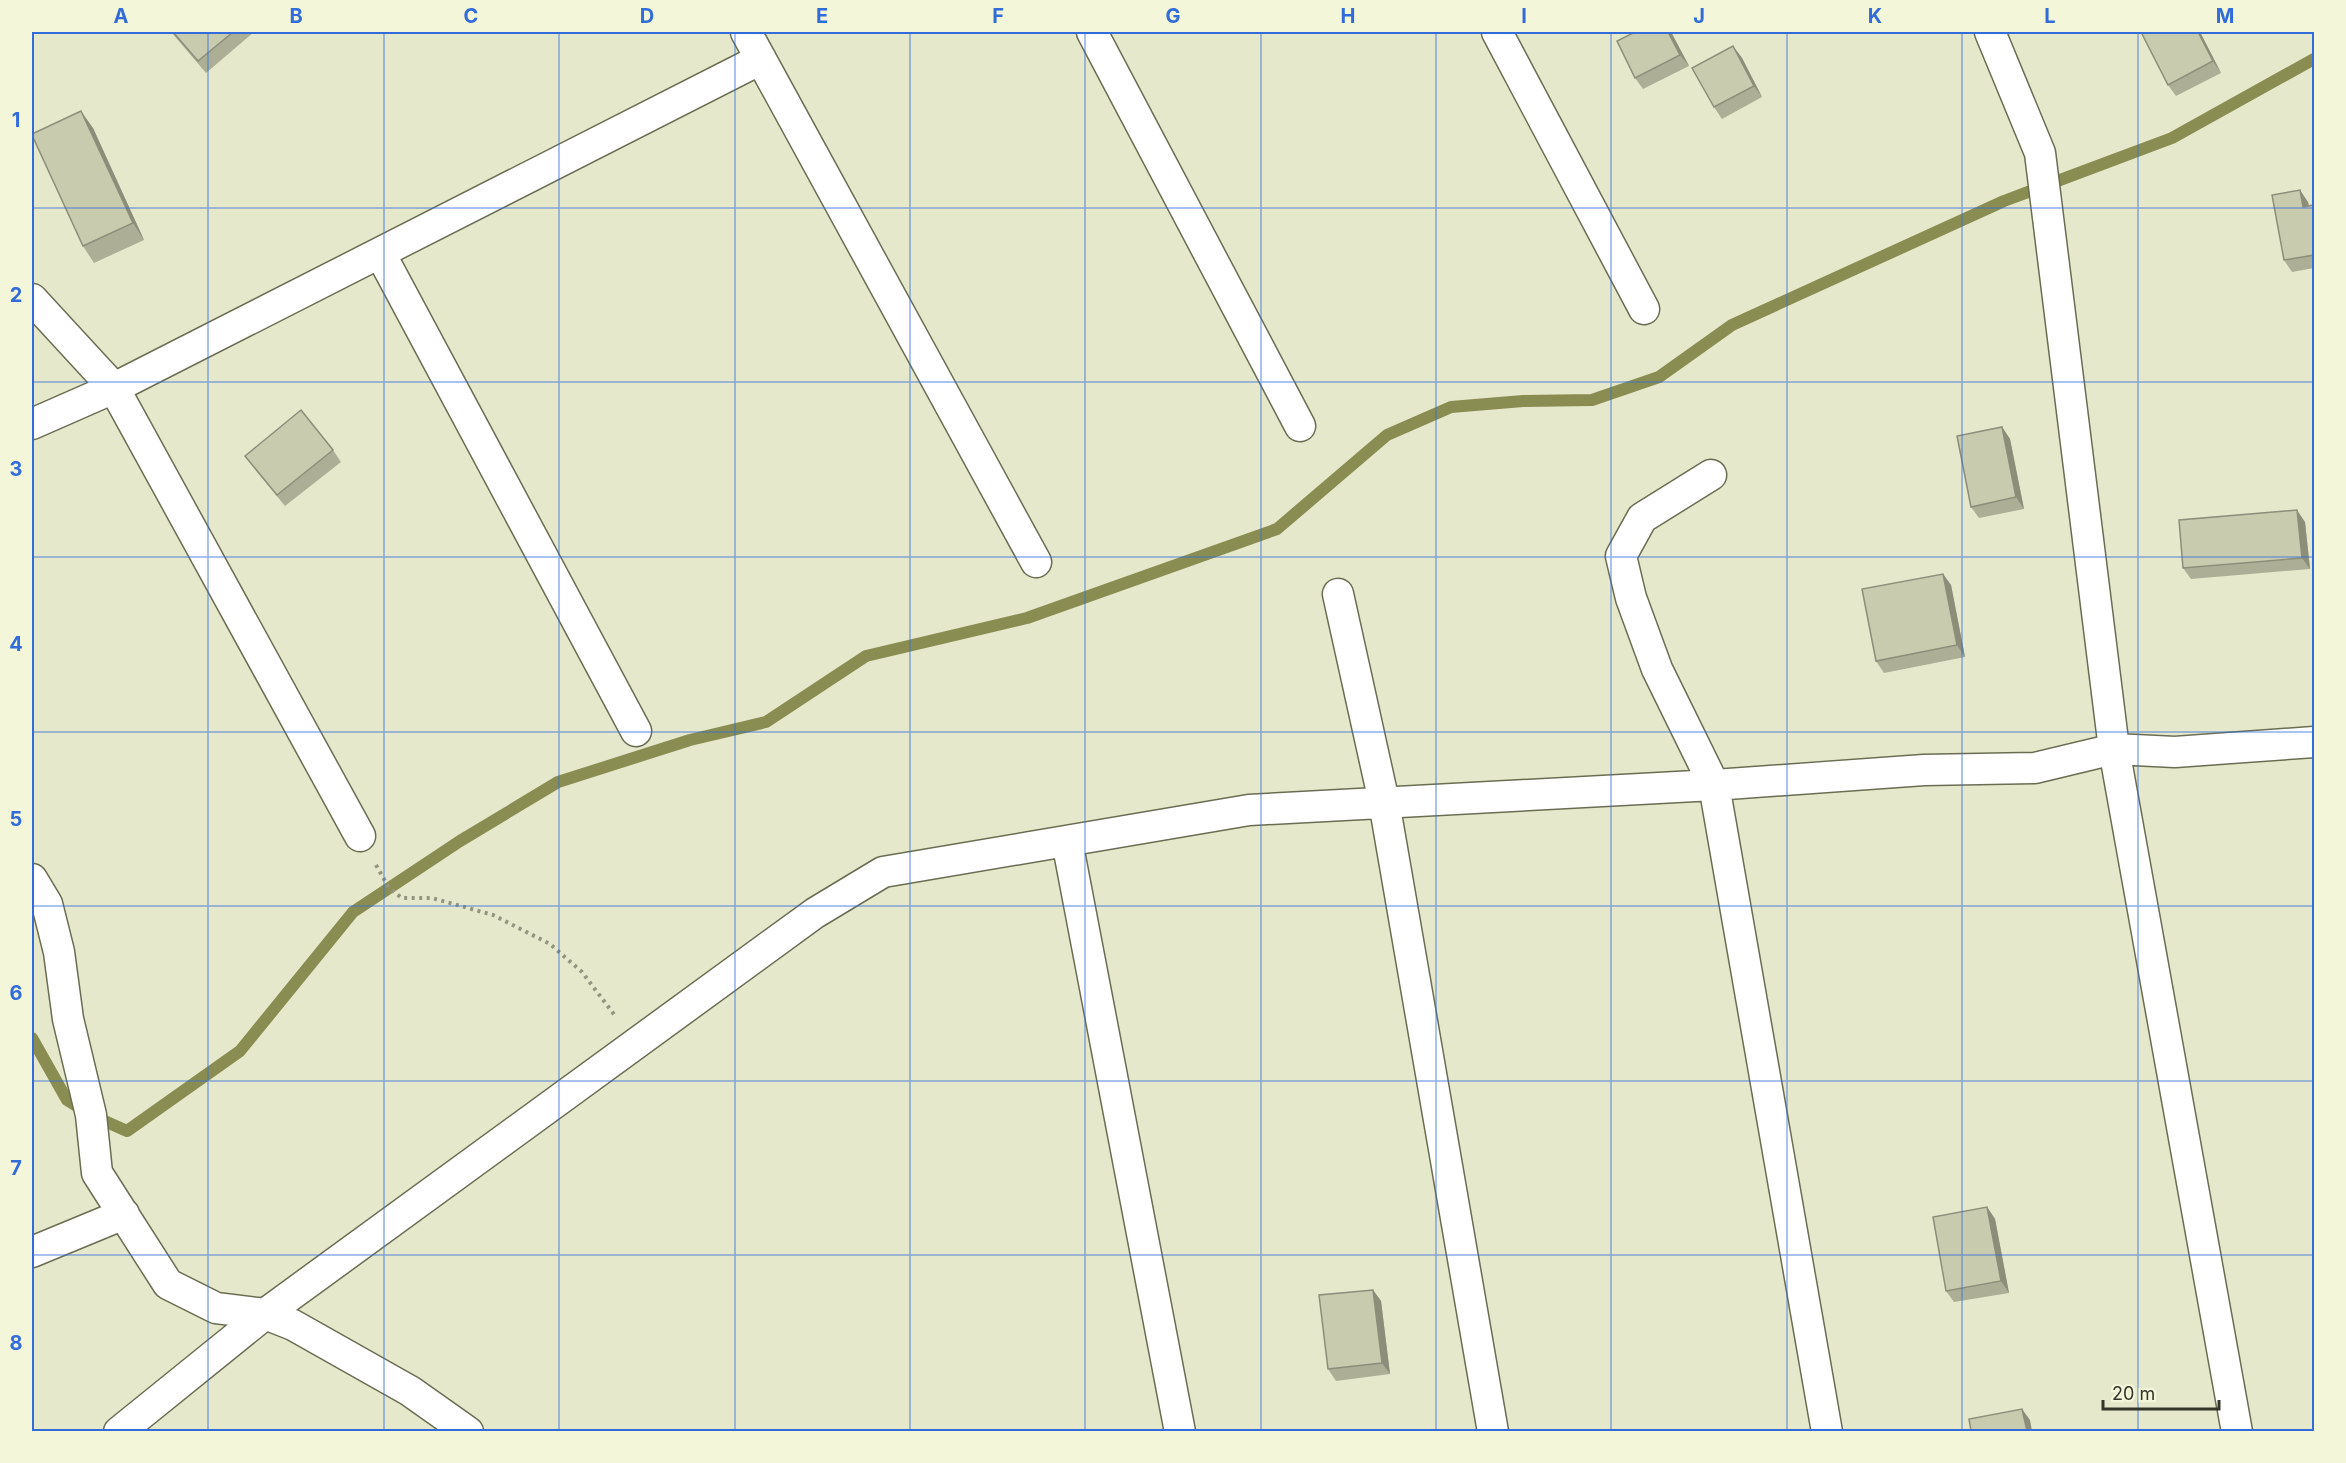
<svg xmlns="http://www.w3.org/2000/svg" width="2346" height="1463" font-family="Inter,sans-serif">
<rect width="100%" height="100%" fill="#e6e8cb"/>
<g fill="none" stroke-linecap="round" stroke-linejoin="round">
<path stroke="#8a8d51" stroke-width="12" d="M32,1038L67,1100L91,1115L127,1131L240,1051L353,912L460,841L558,782L690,740L766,722L866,656L1027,618L1277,529L1387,435L1451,407L1523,401L1592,400L1659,377L1732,325L2004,201L2172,138L2314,59"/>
<g stroke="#6b6d53" stroke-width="33">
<path id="street" d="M746,32L1036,562
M1092,32L1300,426
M1497,32L1644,309
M1990,32L2040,153L2114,749L2237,1432
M380,253L636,731
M32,299L114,388L360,836
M32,424L114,388L761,59
M1711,475L1642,518L1621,556L1631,598L1657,669L1714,785L1827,1432
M1338,594L1384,802L1493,1432
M1067,841L1180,1432
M32,879L47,904L59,952L68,1019L91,1115L97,1173L168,1284L216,1308L265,1314L293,1325L410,1391L468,1432
M32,1252L124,1214
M119,1432L265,1314L815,913L883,872L1249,810L1714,785L1924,770L2035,768L2114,749L2175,752L2314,742"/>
</g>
<path stroke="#939580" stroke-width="4" stroke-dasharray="3 4.5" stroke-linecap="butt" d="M376,865L389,888L402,898H432L493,915L550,944L582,972L616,1017"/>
<use href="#street" stroke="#fff" stroke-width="30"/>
</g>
<path fill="#acaf96" d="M171,32H254L206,73Z
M1671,32L1689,66L1643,89L1635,78Z
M2200,32L2221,73L2176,96L2168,85Z
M1733,46L1742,58L1762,97L1722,119L1714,107Z
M93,128L144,240L94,263L83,246Z
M2308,202L2309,206L2314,205V268L2292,272L2284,260Z
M2002,427L2010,439L2024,509L1979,518L1971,507Z
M333,450L341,462L285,506L253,467L245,456Z
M2305,522L2310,569L2191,579L2183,568Z
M1943,574L1951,585L1965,657L1884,673L1876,661Z
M1987,1207L1995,1219L2009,1293L1954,1302L1946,1291Z
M1373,1290L1381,1301L1390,1374L1336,1381L1328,1369Z"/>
<path fill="#8c8e7a" d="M1668,32H1671L1689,66L1680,55Z
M2198,32H2200L2221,73L2213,61Z
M1733,46L1742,58L1762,97L1754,86Z
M81,111L93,128L144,240L133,223Z
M2300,190L2308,202L2311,218L2303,207Z
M2002,427L2010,439L2024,509L2016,497Z
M2297,510L2305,522L2310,569L2302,558Z
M1943,574L1951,585L1965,657L1957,645Z
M1987,1207L1995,1219L2009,1293L2001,1281Z
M1373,1290L1381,1301L1390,1374L1382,1363Z
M2022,1409L2030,1420L2032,1431H2027Z"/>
<path fill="#c8cbae" stroke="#8c8e7a" stroke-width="1.5" d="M173,32H233L198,61Z
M1635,32H1668L1680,55L1635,78L1617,41Z
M2141,32H2198L2213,61L2168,85Z
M1733,46L1754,86L1714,107L1692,68Z
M81,111L133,223L83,246L32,135V134Z
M2300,190L2303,207L2314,205V255L2284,260L2272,195Z
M301,410L333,450L277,495L245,456Z
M2002,427L2016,497L1971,507L1957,436Z
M2297,510L2302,558L2183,568L2179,520Z
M1943,574L1957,645L1876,661L1862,589Z
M1987,1207L2001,1281L1946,1291L1933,1217Z
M1373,1290L1382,1363L1328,1369L1319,1295Z
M2022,1409L2027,1431H1971L1969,1419Z"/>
<path fill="none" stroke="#316cda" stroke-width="1.5" stroke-opacity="0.55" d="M208,32V1432M384,32V1432M559,32V1432M735,32V1432M910,32V1432M1085,32V1432M1261,32V1432M1436,32V1432M1611,32V1432M1787,32V1432M1962,32V1432M2138,32V1432M32,208H2314M32,382H2314M32,557H2314M32,732H2314M32,906H2314M32,1081H2314M32,1255H2314"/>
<rect width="2346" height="1463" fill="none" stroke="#f3f6d8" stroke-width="66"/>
<path d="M2103 1400v9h116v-9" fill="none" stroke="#35362b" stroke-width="3"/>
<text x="2112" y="1400" font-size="18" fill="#35362b" stroke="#f3f6d8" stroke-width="4.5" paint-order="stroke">20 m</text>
<rect x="33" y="33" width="2280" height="1397" fill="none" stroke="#316cda" stroke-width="2"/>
<g font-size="20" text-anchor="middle" font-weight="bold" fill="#316cda">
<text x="121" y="23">A</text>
<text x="296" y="23">B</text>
<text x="471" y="23">C</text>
<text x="647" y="23">D</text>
<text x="822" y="23">E</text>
<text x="998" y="23">F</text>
<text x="1173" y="23">G</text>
<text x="1348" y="23">H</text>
<text x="1524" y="23">I</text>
<text x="1699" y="23">J</text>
<text x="1875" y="23">K</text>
<text x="2050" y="23">L</text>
<text x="2225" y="23">M</text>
<text x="16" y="127">1</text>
<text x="16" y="302">2</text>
<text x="16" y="476">3</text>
<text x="16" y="651">4</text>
<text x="16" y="826">5</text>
<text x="16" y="1000">6</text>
<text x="16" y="1175">7</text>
<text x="16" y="1350">8</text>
</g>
</svg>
